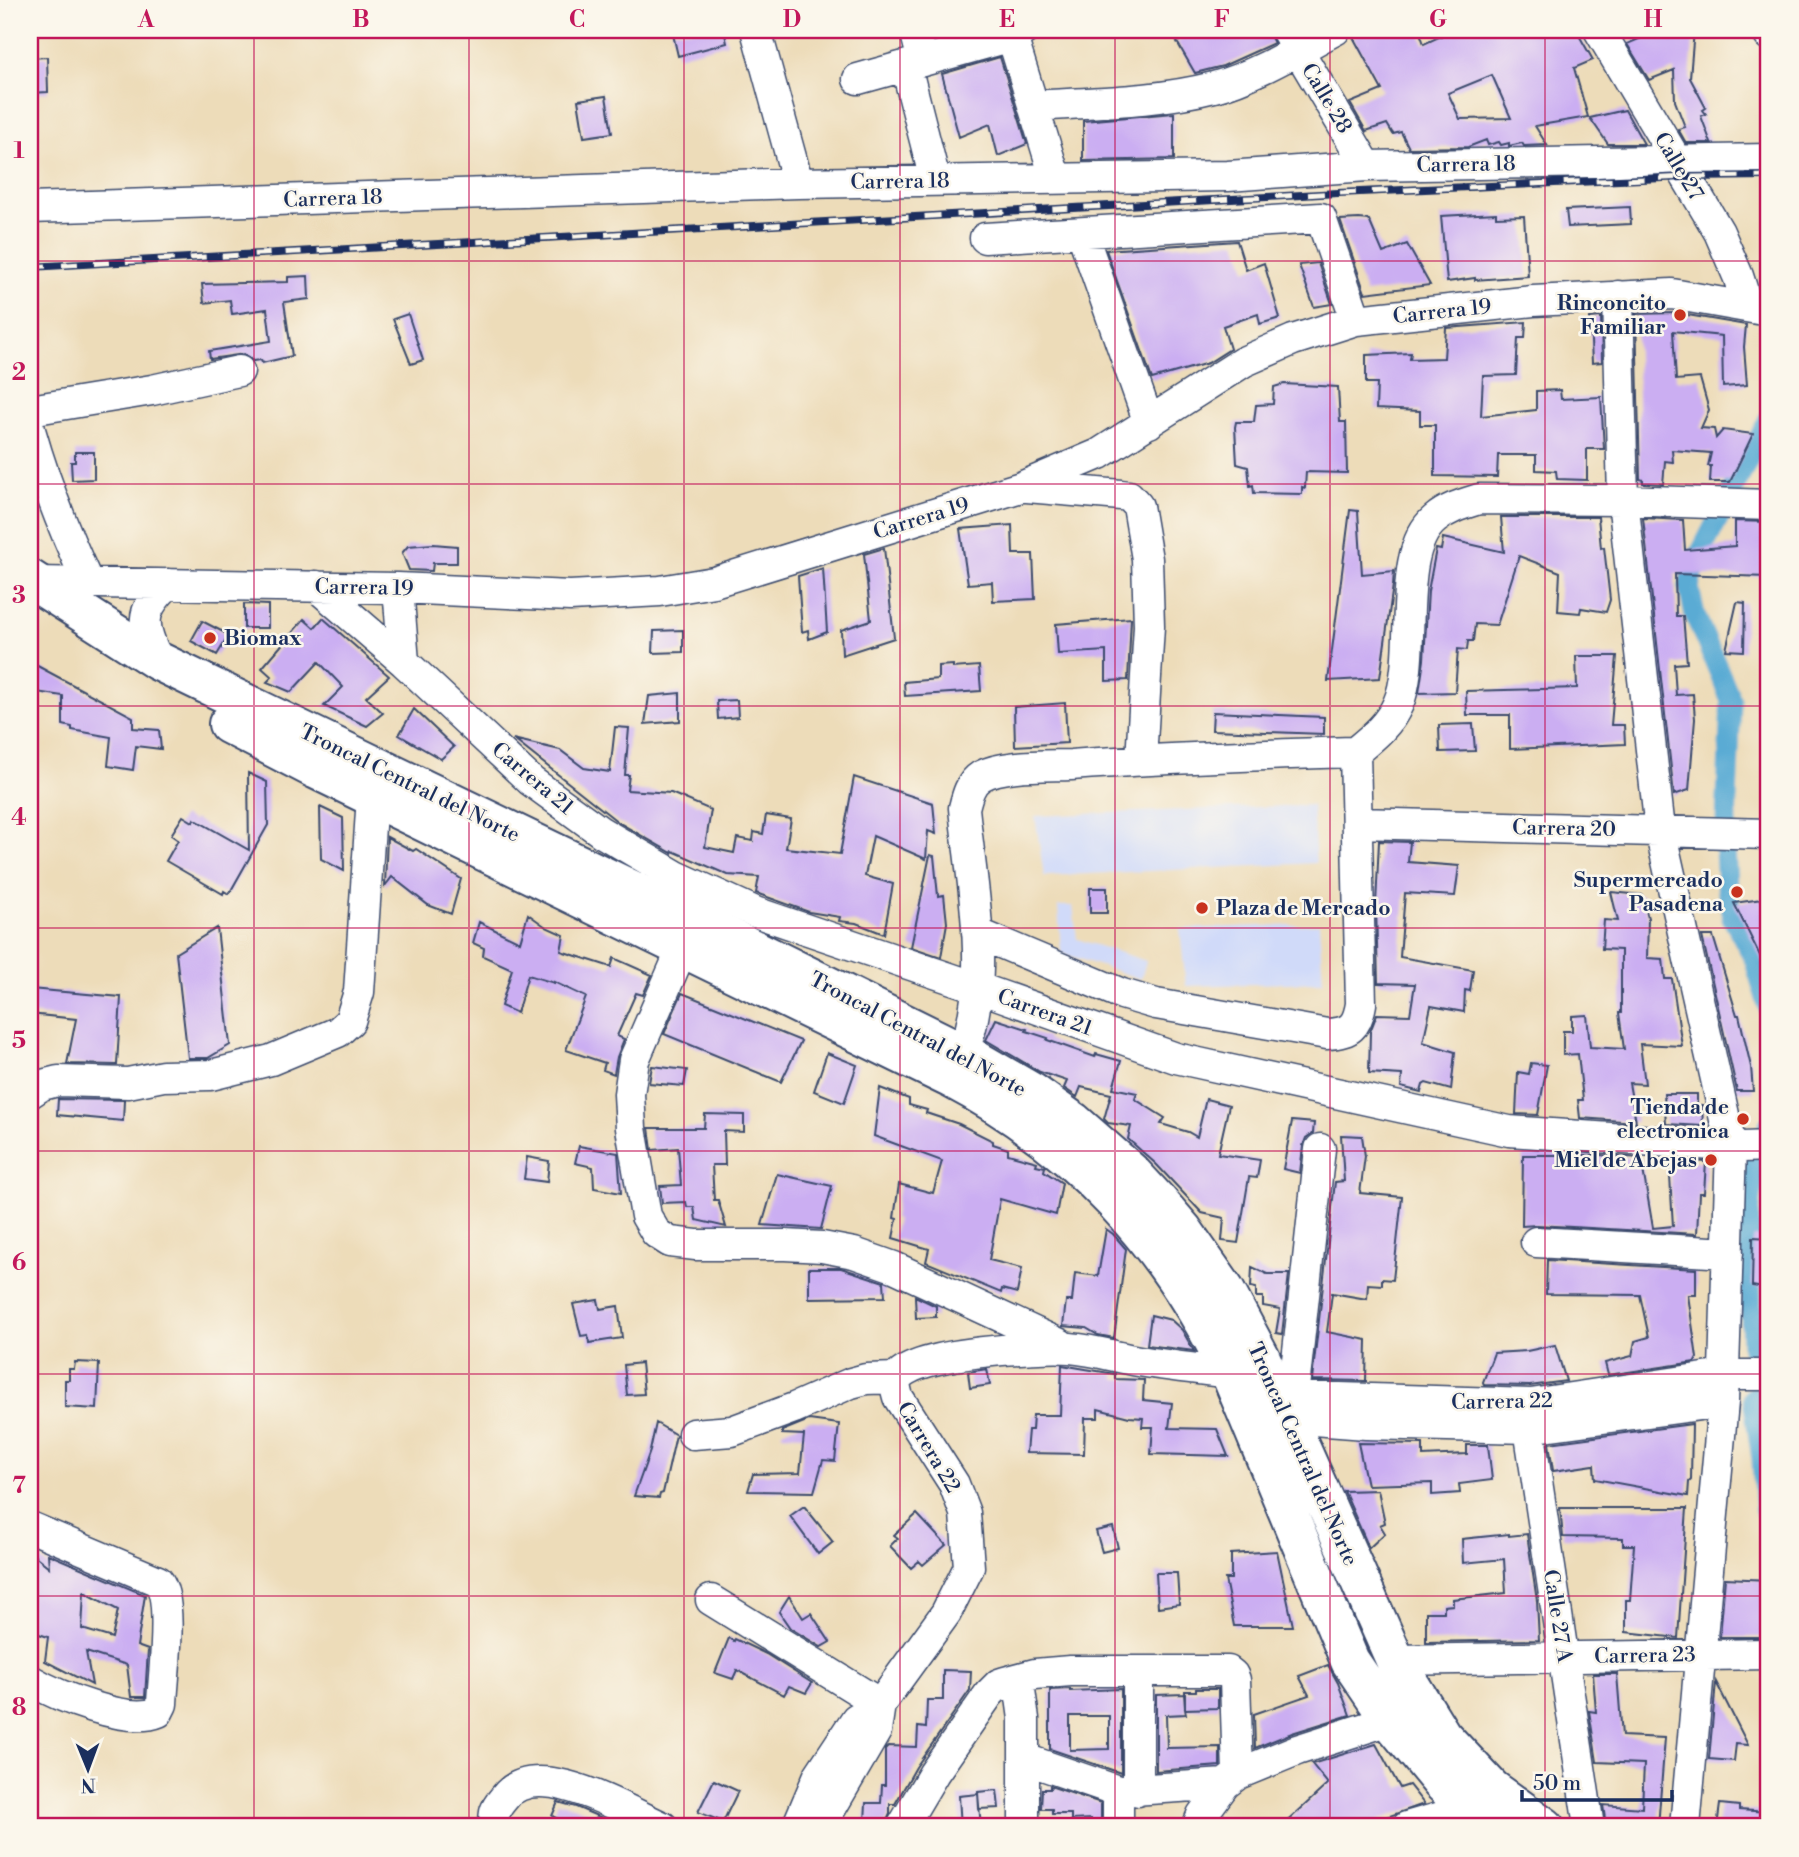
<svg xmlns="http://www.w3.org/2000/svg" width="1799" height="1857" font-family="'Libre Bodoni',serif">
<rect width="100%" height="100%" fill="#fbf7ec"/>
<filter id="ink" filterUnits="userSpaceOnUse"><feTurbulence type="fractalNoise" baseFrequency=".0143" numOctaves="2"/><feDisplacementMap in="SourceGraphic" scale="14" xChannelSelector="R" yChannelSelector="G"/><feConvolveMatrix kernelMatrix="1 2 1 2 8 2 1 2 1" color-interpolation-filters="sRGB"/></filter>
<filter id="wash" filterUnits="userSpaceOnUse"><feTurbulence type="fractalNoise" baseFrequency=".00686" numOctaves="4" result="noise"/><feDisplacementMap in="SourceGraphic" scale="28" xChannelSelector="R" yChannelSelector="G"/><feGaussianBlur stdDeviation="1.57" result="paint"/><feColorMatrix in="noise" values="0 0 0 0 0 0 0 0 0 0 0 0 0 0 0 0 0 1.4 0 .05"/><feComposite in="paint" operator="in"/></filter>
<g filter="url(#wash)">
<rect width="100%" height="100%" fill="#eddcb9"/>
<path fill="#d0daf9" d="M1312,805L1316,863L1044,876L1035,816Z
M1058,906H1073L1077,939L1146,961L1141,979L1061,953Z
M1319,924L1323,982L1186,986L1180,929Z"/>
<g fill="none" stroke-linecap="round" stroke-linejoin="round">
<path stroke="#5aabd4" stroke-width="21" d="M1769,419L1701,552L1693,568L1689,588L1695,615L1731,700L1725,849L1727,886L1732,917L1754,958L1769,1008
M1752,1350L1749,1216L1755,1164L1769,1125
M1753,1397L1762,1459L1765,1510L1769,1517"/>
</g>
<g id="blocks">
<path fill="#cbaef2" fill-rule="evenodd" d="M672,30H724L727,43L678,56Z
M933,30H969L935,39Z
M1203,30H1267L1274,43L1223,66L1195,73L1177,42Z
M1367,30H1419L1424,44L1454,30H1576L1593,60L1574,68L1588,117L1535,126L1547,145L1524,146L1522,143L1509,146V143L1501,145L1499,142L1488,145L1486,140L1468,147L1409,148L1401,132L1393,134L1387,124L1366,131L1350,103L1382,90L1353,37ZM1492,75L1511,118L1460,119L1448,93Z
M1660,30H1694L1690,78L1706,108L1703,110L1706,114L1701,116L1711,143H1686L1678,129L1685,127L1675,101L1674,70L1649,80L1627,44Z
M47,57L48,92L30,93V58Z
M1000,57L1027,144L998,156L990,124L959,137L942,74Z
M606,96L612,133L584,137L578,100Z
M1625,110L1635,128L1644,144H1608L1590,118Z
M1174,113V159L1083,161V121Z
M1630,207L1631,224L1568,227L1566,210Z
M1496,213V217L1524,216L1528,276L1475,280V278L1447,282L1441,216Z
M1359,219L1369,220L1383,253L1407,244L1430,285L1365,293L1340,220Z
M1237,241L1246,270L1264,263L1280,318L1260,324L1258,314L1223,326L1230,349L1208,363L1152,379L1106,250Z
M1318,263L1332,304L1314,307L1299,265Z
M308,276L309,299L284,302L292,356L262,363L261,360L253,361L244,354L210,359L209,351L271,341L267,309L232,314L230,300L204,303L202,284L288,282V277Z
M1676,313L1746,325L1744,347L1747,385L1723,387L1722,336L1673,331L1676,380L1700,378L1709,410L1701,428L1714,429L1716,438L1723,430L1753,434L1730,482H1710L1711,466H1708L1711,453L1672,450L1673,462L1665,461L1663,484L1643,483V480L1640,479L1636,314Z
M408,314L423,360L411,364L393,319Z
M1601,317L1602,362L1592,363L1590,318Z
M1526,322L1525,338H1518L1516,375L1483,376L1481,416L1536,410V391L1560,390L1561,399L1601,397L1604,449H1587V480L1557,479L1556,471L1536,470V455H1498L1497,477L1435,476V425H1420V411L1376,409L1377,383H1366V355L1411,353L1410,359L1444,358L1446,328Z
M1284,384L1338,387L1340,422H1346L1347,473L1306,472L1305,488L1302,487V494L1254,493L1253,485L1250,486L1248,467L1237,464L1235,427L1236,422H1254L1256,405L1273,404L1274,387Z
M75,452H94V479L72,480L71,462H75Z
M1350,510L1358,511L1362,574L1394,571L1393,585L1380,678L1328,681Z
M1501,517H1598L1601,548L1604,547L1610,600L1606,612L1581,608L1580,613L1558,611L1560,572L1519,556L1497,625L1475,624L1473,641H1468L1467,650L1458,649L1455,692L1419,693L1424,660L1428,591L1436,549L1441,550L1443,538L1504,552Z
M1643,518L1683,520L1685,550L1735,546V521L1769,522V577L1675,574L1676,616H1683L1687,663L1674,664L1676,695L1693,694L1695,719L1689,790L1674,795Z
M1012,525L1013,554H1033L1035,599L993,601L992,582L968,584L960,529Z
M433,544L457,546V563H433L432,571L409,570L402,553L408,546Z
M884,548L894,638L842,655L841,630L871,620L864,554Z
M823,568L827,632L809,639L808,630L802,632L798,576Z
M1737,602L1745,603L1744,651L1726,650Z
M244,604L268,605V628H244Z
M323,618L389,676L366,697L383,713L367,726L324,706L343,687L319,662L291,692L267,682L272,677L262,668L304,619L314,628Z
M1131,618L1128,680L1106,681V651L1058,654L1056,624Z
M202,621L229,635L217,655L191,641Z
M683,630V652L653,653L654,631Z
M1576,656H1617L1611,725H1624L1625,744L1510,749V715H1467L1466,691L1577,688Z
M30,662L133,717V728L159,730L161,749L136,746L133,770L108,766L111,737L72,730V727L63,725V696L30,691Z
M953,665V668L979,666L981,691L905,696L904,682L938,679V666Z
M680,693V721L645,724L649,696Z
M737,700L738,717L718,719L717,701Z
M1065,703L1067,743L1015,746L1014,707Z
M414,709L454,747L441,759L399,735Z
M1213,712L1324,717V734L1212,730Z
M1473,724L1475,751L1440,752L1439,725Z
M615,727L629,728L625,775H629L627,790L671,793L711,810L705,847L734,853L737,838L753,841L754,832L763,834L766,815L791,819L786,848L840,854L854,777L933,803L936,834L928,831L926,859L873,836L865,876L893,884L884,934L856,923L839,921L840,917L809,912L756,893L759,877L728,875L673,851L672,853L618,822L513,739L560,750L584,768L610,772Z
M248,773L267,782L268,825L229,894L224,891L223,894L166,861L178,840L171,835L183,816L193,822L194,819L249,850Z
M320,807L343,818L344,871L321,859Z
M387,837L413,851L416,849L461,879L451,914L428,905L392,877L385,886Z
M1379,841L1410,842L1408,862L1459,866L1455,896L1405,893L1400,957L1473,970L1470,991L1465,990L1464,1012L1431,1006L1423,1042L1455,1052L1451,1090L1426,1083L1423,1085L1421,1092L1401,1087L1402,1075L1369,1073L1370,1032L1377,1014L1410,1015L1415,984L1378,983L1376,905Z
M930,855L934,856L938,896L944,895L947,923L941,957L911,947Z
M1090,888H1107V913H1090Z
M1611,892L1642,895L1648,918L1647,958L1663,959L1665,979H1672L1682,1046L1640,1044L1645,1084L1629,1083L1636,1122L1580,1118L1578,1100H1583L1578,1054L1563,1055V1031H1572V1016L1587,1015L1590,1047L1624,1049L1619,1013H1621V950L1602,949L1604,920L1618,921Z
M1769,898V974L1734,903Z
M528,914L546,927L564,935L561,951L611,967L614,958L652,975L643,995L636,993L617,1036L624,1039L617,1057L614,1074L603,1070L605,1063L566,1050L586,997L554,982V983L528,975L517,1013L501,1006L512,969L483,956L484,948L473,943L479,922L520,942Z
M217,928L230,1045L208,1058H188L176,953Z
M1702,936H1713L1737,1015H1739L1751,1067L1753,1091H1737Z
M30,989L121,997L117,1065L67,1064L76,1019L30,1014Z
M682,993L801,1041L781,1082L664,1034Z
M996,1019L1027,1029L1026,1031L1048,1038L1047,1040L1095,1057L1096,1054L1121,1061L1113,1088L1137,1093L1135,1099L1165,1118L1161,1124L1188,1132L1197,1137L1206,1099L1229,1105L1218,1154L1260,1160L1257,1178L1249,1177L1238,1243L1222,1241L1224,1218L1202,1213L1156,1164L1128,1139L1131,1126L1108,1123L1104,1119L1111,1094L1081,1087L1077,1097L1064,1088L1067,1081L1040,1072L986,1040Z
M827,1053L857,1065L844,1103L814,1091Z
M1531,1063L1547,1065L1538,1115L1516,1114L1518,1072L1529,1074Z
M652,1066L687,1070L684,1086L649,1083Z
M880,1088L909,1099V1105L927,1110L926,1113L959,1124L993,1141V1144L1008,1149V1154L1037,1162L1036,1165L1045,1167L1044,1171L1062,1183L1056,1215L1000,1199L989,1260L1022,1268L1017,1293L1002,1289L1001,1293L926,1262L929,1249L893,1238L897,1219L894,1218L899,1184L933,1193L942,1161L874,1136Z
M1664,1094H1697V1105H1702L1703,1126L1666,1124Z
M58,1099L124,1100L123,1121L57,1115Z
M705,1114L744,1115V1132L724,1131L725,1165H712L714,1200H718L726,1227L696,1220L694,1207H687L686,1202L662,1203L660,1186L681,1185L678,1148L652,1150L649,1128H704Z
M1292,1121L1314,1123L1313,1133L1306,1138L1303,1146L1300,1173L1283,1169Z
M1341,1135L1362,1136L1365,1156L1360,1193L1402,1197L1393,1280L1382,1279V1285L1368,1284L1367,1299L1332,1293L1327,1332L1367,1340L1366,1381L1312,1380L1335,1182L1344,1181Z
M579,1146L618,1153L621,1193L594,1188L593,1167L575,1163Z
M1523,1155H1599L1641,1158L1653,1228L1673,1226L1669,1159L1706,1162L1704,1193H1699L1697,1234L1537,1225L1522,1226Z
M527,1157L549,1161L547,1182L524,1179Z
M777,1174L832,1186L821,1229L762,1225Z
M1106,1229L1113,1234L1126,1249L1114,1338L1098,1335L1086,1328L1063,1326L1066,1301H1072L1075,1273L1098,1276Z
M1753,1237L1769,1238V1289L1752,1286Z
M1547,1260L1696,1269V1295H1688L1697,1358L1695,1362L1608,1375L1605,1363L1632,1356L1635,1341L1649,1337L1640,1295L1546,1294Z
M1252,1267L1267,1274H1289L1282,1334L1276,1333L1280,1309L1263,1306V1297H1256V1288L1251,1287Z
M809,1268H841L884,1282L885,1297L809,1298Z
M915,1296L936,1306V1317L916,1318Z
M598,1300L600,1309L618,1306L622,1338L589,1343L588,1335L581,1336L573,1304Z
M1151,1315L1171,1320L1182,1330L1194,1351L1147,1345Z
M1555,1345L1566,1381L1530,1386L1484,1385L1483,1382L1494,1353L1527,1351Z
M75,1362L99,1363L97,1409L65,1407V1380H69V1369H74Z
M641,1363L644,1394L627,1395L624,1365Z
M1062,1365L1115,1374V1379L1144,1380L1143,1400L1172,1403L1169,1428L1217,1429L1228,1456L1151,1454L1153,1427H1142L1143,1418L1129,1417L1098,1409V1418H1085L1084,1454L1026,1453L1028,1430H1032L1033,1415H1060Z
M987,1369L990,1385L970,1388L968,1372Z
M809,1420L839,1424L835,1461L823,1460L814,1492L748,1491L753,1474L800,1473L804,1435L782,1434V1431Z
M656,1423L676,1435L663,1493L660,1494L659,1498L634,1496L650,1451Z
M1692,1424L1691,1480L1689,1482L1688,1496L1595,1479L1594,1465L1553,1471L1549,1443Z
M1358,1443L1423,1444V1456L1467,1454V1445H1488L1492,1480L1459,1484L1460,1493L1432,1495V1483L1367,1485Z
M1378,1490L1385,1523L1380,1525L1385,1533L1369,1548L1344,1491Z
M804,1506L833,1542L818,1554L790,1516Z
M1560,1508H1687L1678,1638L1626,1632V1600H1630L1634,1545H1623V1538L1563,1537Z
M917,1514L946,1545L923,1565L919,1561L911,1568L890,1546L898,1538L894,1535Z
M1113,1527L1118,1548L1102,1552L1096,1531Z
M1509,1534V1536L1527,1534L1537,1601L1539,1640L1426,1642V1612H1444V1606L1453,1605V1599L1506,1593L1504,1559L1463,1563L1462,1539Z
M1277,1551L1293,1626H1234L1225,1579H1231V1554Z
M30,1552L49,1567L48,1554L145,1595L137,1646L148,1650L145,1697H131L127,1665L86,1652L92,1685L45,1661L48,1637L30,1631ZM84,1592L118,1610L112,1638L82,1629Z
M1156,1573H1177L1179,1604L1158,1607Z
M1725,1578L1769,1580V1637H1720Z
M789,1596L803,1618L811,1613L830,1642L821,1647L790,1628L779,1612Z
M729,1638L734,1641L735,1639L766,1654L812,1683L806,1693L789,1686L784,1695L737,1670L733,1679L715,1673Z
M1328,1665L1338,1683L1350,1715L1292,1733L1255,1748L1254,1714L1309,1695L1299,1676Z
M943,1670L971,1671L970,1690L916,1767L895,1804H890V1814L886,1823L865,1822L866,1803H881L882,1785H885V1749L888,1746L917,1747L918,1727L926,1728L927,1700H943Z
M1593,1674H1617L1622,1736L1665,1738L1658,1827L1606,1826L1603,1805L1642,1808L1644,1764L1597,1762L1589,1711L1596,1712Z
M1716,1682L1748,1745L1736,1744L1734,1761L1709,1759Z
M1070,1689V1691L1121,1689V1773L1050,1749V1690ZM1070,1716H1109V1749L1070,1750Z
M1196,1689H1218V1708L1185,1709L1186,1714L1166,1715L1167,1748L1220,1747V1766L1156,1771V1695L1184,1694L1185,1708V1691H1196Z
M1376,1744L1400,1788L1409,1785L1424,1804L1364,1825L1359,1821L1350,1827H1281L1328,1784L1312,1764Z
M714,1780L738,1791L723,1822L698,1812Z
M1050,1786L1101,1803V1827H1091V1819L1071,1820V1814H1052V1809H1041L1042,1789H1050Z
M997,1790L999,1808L979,1809L978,1792Z
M978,1794L981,1827H961L959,1796Z
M558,1802L576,1807L623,1827H573L552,1816Z
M1720,1804L1739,1806V1810L1769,1812V1827H1717Z"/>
</g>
</g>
<g filter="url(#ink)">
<use href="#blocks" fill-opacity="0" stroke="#3a496c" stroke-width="2"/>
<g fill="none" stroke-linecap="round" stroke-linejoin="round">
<g stroke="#3a496c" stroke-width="33">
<path id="minor" d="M756,30L798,183
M915,30L923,61
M1010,30L1055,177
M1286,30L1367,166
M1599,30L1719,232L1738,276L1748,307
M1766,30L1769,35
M906,66L935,180
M858,79L1012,36L1024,30
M1033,106C1093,102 1156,102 1214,87C1253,77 1299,49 1335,30
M30,208L798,183L1228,176L1367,166L1769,159
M1082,233L1149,423
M985,238L1321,218L1356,320
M1618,296L1623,500L1660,830L1731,1146L1723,1402L1685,1827
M30,410L152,390L239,371
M30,430C45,483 65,533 88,583
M1027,487L1121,495L1129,496L1138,506L1147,559L1149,626L1141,760
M35,582L398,588L570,596L660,591L714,582L1021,487L1099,454L1243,362L1293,340L1356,320L1533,301L1672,294L1769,311
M316,586L404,662L531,781L601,832L676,876L755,912L976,987L1176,1058L1509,1131L1743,1147L1769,1146
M398,588L404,662
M158,661C143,626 137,613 168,584
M1358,823L1769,834
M977,933L1122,994L1156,1004L1327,1034C1350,1033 1357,1027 1361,1004L1355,752
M683,947L634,1060L629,1094L631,1128L646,1216L656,1233L670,1242L696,1245H785L822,1247L854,1253L894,1267L1060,1344
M954,1072C996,997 972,890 964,808C967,796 970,783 981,776C1003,764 1046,766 1071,765C1166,758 1261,755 1355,752C1372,738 1389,725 1398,704C1419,656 1394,552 1435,519C1448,508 1463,504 1479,499L1623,500L1769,505
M30,1093L42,1085L58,1081L128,1083L163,1076L211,1075L271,1060L338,1032L350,1021L359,992L372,796
M1536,1242L1728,1253
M1276,1396L1531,1404L1724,1375H1769
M1530,1408L1529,1428L1589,1827
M1297,1416L1293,1397L1320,1149
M1287,1418L1366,1424L1529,1428L1723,1402
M693,1434L732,1431L794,1408L851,1383L866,1379L897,1378
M30,1527L158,1581C174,1599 163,1677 162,1704L158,1712C128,1725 57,1696 30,1680
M711,1600L880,1704
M1395,1660L1769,1654
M1138,1672V1791
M1005,1682L1035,1674L1070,1671H1228L1233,1675L1235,1680L1238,1774
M1025,1759L1118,1791L1225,1784
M1118,1791V1827
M494,1827C494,1812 494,1810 504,1798C535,1755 626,1811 663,1827
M797,1827L819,1775L856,1719L880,1704L946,1613L969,1567L965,1513L954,1484L898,1397C896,1390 894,1383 898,1377C915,1352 1040,1346 1070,1348C1093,1350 1117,1357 1139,1361C1169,1366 1200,1369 1230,1373
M820,1827L876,1731L880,1704
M902,1827L934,1773L989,1694L999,1684L1005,1682L1020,1690L1024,1719V1827
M1197,1827L1202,1815L1225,1784L1238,1774L1297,1750L1390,1720
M1407,1827L1469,1809"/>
</g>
<g stroke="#3a496c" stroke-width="42">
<path id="highway" d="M30,579L158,661L699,922L964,1053L1033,1093L1074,1122L1131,1172L1158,1201L1183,1230L1225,1290L1260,1356L1395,1660L1442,1736L1492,1789L1545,1827
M228,724L317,770L950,1078C1078,1145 1167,1243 1230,1373L1350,1661L1390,1720L1441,1782L1469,1809L1496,1827"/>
</g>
<use href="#minor" stroke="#fff" stroke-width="30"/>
<use href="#highway" stroke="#fff" stroke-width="38"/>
<g stroke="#1b2f5e" stroke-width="8">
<path id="rail" d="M30,267L1338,193L1685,177L1769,176"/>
</g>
<use href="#rail" stroke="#fbf7ec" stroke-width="5" stroke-dasharray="16" stroke-linecap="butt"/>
</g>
</g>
<path fill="none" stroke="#c2185b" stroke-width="2" stroke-opacity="0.55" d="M254,30V1827M469,30V1827M684,30V1827M900,30V1827M1115,30V1827M1330,30V1827M1545,30V1827M30,261H1769M30,484H1769M30,706H1769M30,928H1769M30,1151H1769M30,1374H1769M30,1596H1769"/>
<g fill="#c8321e" stroke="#fbf7ec" stroke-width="2.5">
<circle cx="1680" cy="315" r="7"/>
<circle cx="210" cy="638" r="7"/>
<circle cx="1737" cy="892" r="7"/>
<circle cx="1202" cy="908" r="7"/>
<circle cx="1743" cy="1119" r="7"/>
<circle cx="1711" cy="1160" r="7"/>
</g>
<g text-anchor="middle" stroke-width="5" stroke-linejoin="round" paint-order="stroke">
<g font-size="21" fill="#1b2f5e" stroke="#fbf7ec">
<text transform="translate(1327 98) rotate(59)" y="7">Calle 28</text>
<text transform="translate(1466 164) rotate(-1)" y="7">Carrera 18</text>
<text transform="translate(1679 166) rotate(59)" y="7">Calle 27</text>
<text transform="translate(900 181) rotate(-1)" y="7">Carrera 18</text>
<text transform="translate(333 198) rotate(-2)" y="7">Carrera 18</text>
<text transform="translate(1442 311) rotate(-6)" y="7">Carrera 19</text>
<text transform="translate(921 518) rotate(-17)" y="7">Carrera 19</text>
<text transform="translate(364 587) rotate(1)" y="7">Carrera 19</text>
<text transform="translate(533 778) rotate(40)" y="7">Carrera 21</text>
<text transform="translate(410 783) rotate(26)" y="7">Troncal Central del Norte</text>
<text transform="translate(1564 828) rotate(1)" y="7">Carrera 20</text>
<text transform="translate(1045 1012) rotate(20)" y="7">Carrera 21</text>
<text transform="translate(918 1034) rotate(28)" y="7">Troncal Central del Norte</text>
<text transform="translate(1502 1401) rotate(-1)" y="7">Carrera 22</text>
<text transform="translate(929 1447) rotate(59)" y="7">Carrera 22</text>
<text transform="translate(1303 1454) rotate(66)" y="7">Troncal Central del Norte</text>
<text transform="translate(1558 1616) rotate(81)" y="7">Calle 27 A</text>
<text transform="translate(1645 1655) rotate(-1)" y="7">Carrera 23</text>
</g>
<g font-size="21" font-weight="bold" fill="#1b2f5e" stroke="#fbf7ec" text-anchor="end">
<text x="1666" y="310">Rinconcito<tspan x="1666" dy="24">Familiar</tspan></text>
<text x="224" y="645" text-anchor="start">Biomax</text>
<text x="1723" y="887">Supermercado<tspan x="1723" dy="24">Pasadena</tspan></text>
<text x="1216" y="915" text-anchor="start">Plaza de Mercado</text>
<text x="1729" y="1114">Tienda de<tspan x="1729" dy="24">electronica</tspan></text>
<text x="1697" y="1167">Miel de Abejas</text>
</g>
</g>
<rect width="1799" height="1857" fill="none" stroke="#fbf7ec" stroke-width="77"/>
<g transform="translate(88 1769) rotate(179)" stroke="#fbf7ec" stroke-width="5" paint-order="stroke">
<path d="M0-5L12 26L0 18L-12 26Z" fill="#1b2f5e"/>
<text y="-10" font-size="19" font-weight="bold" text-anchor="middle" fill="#1b2f5e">N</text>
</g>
<path d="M1522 1790v10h150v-10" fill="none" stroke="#1b2f5e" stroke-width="3.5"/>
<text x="1533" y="1790" font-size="21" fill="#1b2f5e" stroke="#fbf7ec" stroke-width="5" paint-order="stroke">50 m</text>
<rect x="38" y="38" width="1722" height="1780" fill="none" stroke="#c2185b" stroke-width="2.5"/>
<g font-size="23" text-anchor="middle" font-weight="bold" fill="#c2185b">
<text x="146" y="27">A</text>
<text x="361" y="27">B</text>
<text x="577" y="27">C</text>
<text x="792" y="27">D</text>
<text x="1007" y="27">E</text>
<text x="1222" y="27">F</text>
<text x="1438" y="27">G</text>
<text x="1653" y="27">H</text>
<text x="19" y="158">1</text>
<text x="19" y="380">2</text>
<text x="19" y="603">3</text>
<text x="19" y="825">4</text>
<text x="19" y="1048">5</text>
<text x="19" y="1270">6</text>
<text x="19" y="1493">7</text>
<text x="19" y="1715">8</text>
</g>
</svg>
